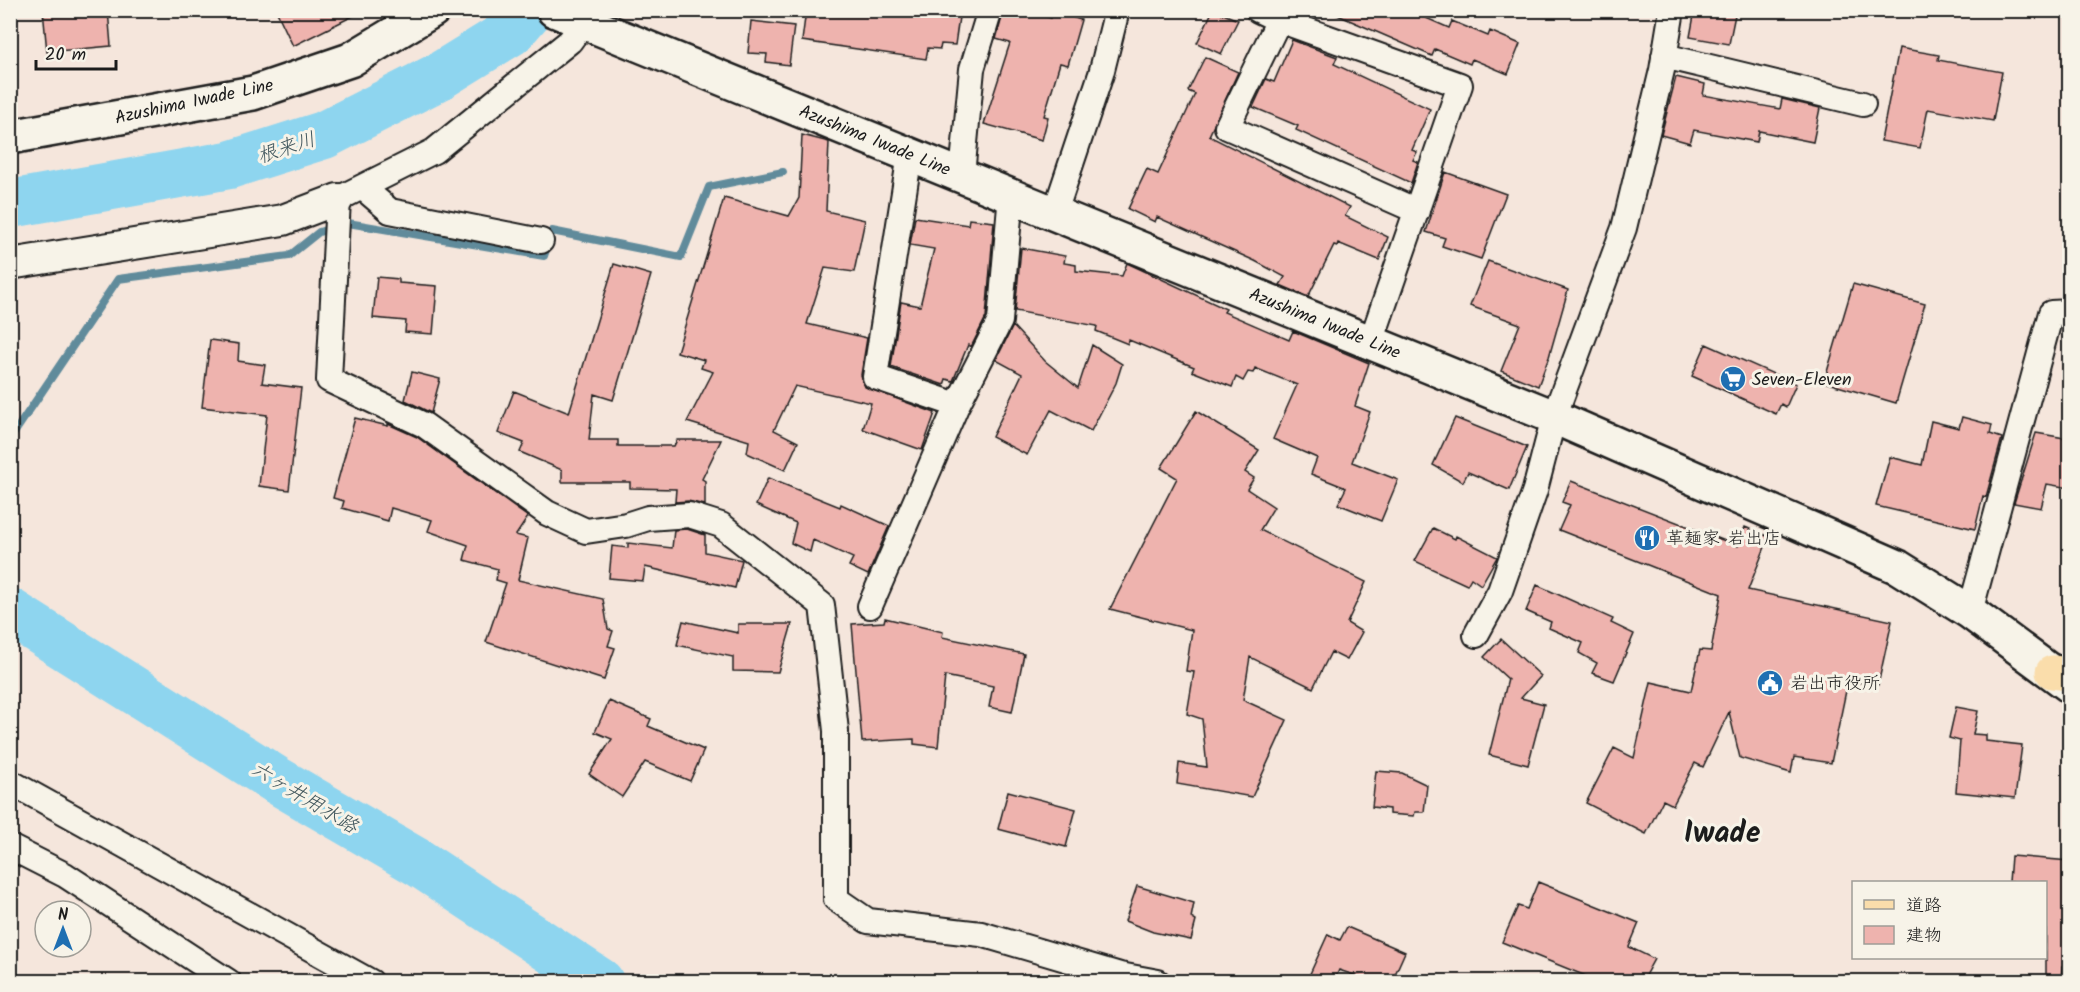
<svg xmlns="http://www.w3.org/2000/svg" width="2080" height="992" font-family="Kalam,'Klee One',sans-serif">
<rect width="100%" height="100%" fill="#f5e6dc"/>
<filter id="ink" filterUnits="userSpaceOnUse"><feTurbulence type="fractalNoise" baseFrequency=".0167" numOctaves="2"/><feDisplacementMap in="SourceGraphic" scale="12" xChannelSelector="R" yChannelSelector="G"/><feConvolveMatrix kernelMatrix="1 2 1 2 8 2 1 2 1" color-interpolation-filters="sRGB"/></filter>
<g filter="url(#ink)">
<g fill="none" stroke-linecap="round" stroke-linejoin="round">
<path stroke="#608b9b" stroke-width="8" d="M10,439L118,279L289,256L319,232L348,223L544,256L552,231L681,257L709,187L783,172"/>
<path stroke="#8ed5ef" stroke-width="48" d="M10,204L229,165L324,135L438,77L511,32L530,10
M10,612L278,781L419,863L600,982"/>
</g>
<path fill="#eeb3ae" stroke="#1c1c1c" stroke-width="1.5" d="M43,10H108L111,46L47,52Z
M276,10H365L293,46Z
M806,10H960L955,45L941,44L940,49L928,48L926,59L802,41Z
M1004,10H1024L1051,18L1053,11L1081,20L1068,65L1060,63L1044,116L1048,117L1042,140L984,124L1010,43L996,39Z
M1213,10L1238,20L1221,54L1197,43Z
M1326,10H1408L1449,28L1452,21L1488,36L1490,31L1520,44L1508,74L1472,59L1470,64L1435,49L1432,56Z
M1695,10H1736L1729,44L1690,37Z
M751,21L794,26L789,65L766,62L767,54L748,53Z
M1292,40L1337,57L1334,64L1430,109L1412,150L1417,152L1413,160L1418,162L1411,183L1296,130L1298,126L1253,107L1266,79L1274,82Z
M1899,48L1939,55L1938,60L2002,72L1993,121L1928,109L1920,148L1881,141Z
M1205,57L1238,72L1209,136L1350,207L1345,216L1388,237L1379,260L1338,243L1337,246L1334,245L1308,297L1280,285L1285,277L1255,261L1157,217L1155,222L1128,209L1147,169L1158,174L1195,94L1188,91Z
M1676,77L1705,84L1703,95L1780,109L1782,99L1820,108L1813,142L1759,131L1757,142L1694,130L1690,143L1661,135Z
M802,135L829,142L826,211L865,220L854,272L825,268L807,324L867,338L861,375L865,387L935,413L922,450L863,429L871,403L795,386L774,430L798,442L785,470L747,453L749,441L687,422L713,372L701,368L704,360L677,352L724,198L789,216L799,198Z
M1445,172L1506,194L1481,259L1442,246L1445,238L1426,232Z
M915,217L968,225L969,219L994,222L986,317L971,347L968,345L953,381L946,379L944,385L891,367L901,302L920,306L934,249L910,245Z
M1021,248L1065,256L1064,263L1076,265V271L1122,276L1127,263L1226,309L1224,312L1289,340L1293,331L1369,363L1355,406L1370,412L1352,462L1398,480L1381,521L1338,504L1346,488L1311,474L1317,458L1273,439L1297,385L1255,368L1253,373L1248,372L1243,381L1236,377L1232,387L1192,371L1194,367L1129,340L1128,344L1096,331L1097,326L1015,311Z
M1488,261L1568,290L1549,357L1538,386L1501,371L1520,324L1470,306Z
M614,264L651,275L613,400L594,394L589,440H618V446H674L677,440H721L702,479L705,481V505L688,501L675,502L676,489L630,488V482H562V470L520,452L524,443L498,433L514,391L569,413Z
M377,277L399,279V283L437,286L433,334L405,332L406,321L373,318Z
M1853,284L1925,304L1896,403L1824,382Z
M1013,326L1045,361L1078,388L1092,345L1122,364L1116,383L1091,431L1051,410L1027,455L992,437L1022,374L996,360Z
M210,340L239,344L238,361L265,365L262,383L301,388L289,490L259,486L267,415L202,407Z
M1706,344L1796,384L1786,407L1781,404L1776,414L1692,376Z
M412,372L440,379L431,413L405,400Z
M1196,411L1259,450L1245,472L1254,478L1247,489L1274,507L1260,530L1366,582L1347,623L1362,632L1347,660L1331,652L1313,688L1250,657L1243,700L1287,720L1252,797L1177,784L1179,763L1207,767L1202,719L1187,714L1194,672L1186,671L1192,630L1110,609L1177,478L1161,468Z
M1962,417L1992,425L1990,434L2002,438L1986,497L1983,496L1975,529L1876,506L1890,457L1922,465L1931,421L1959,428Z
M355,418L388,426V424L417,437L528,517L516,535L528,538L518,580L603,599L608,629L613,631L608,646L615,648L604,680L486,642L506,583L496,580L498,569L464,560L468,545L428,531L432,520L391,508L388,521L342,508L344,501L333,498Z
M1455,418L1527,447L1509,490L1468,472L1463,482L1433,465Z
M2036,433L2070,439V488L2047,484L2041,508L2014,503Z
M768,478L840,507L841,504L889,526L868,575L849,566L853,558L813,540L810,552L791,543L796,523L756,505Z
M1571,481L1738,546L1745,527L1769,537L1748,590L1892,621L1878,685L1848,681L1831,763L1794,757L1791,773L1740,758L1729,712L1703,767L1695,763L1673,805L1663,800L1646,834L1586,803L1614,748L1634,758L1651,682L1691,691L1700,650L1711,651L1721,594L1559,530L1570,505L1562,502Z
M1433,528L1455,539L1456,536L1497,557L1481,585L1471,578L1467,585L1415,561Z
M687,529L705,535V552L742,560L735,588L645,567L643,581L609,578L612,546L628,548V543L672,548L674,530Z
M1537,585L1613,619L1611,623L1634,634L1614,681L1592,673L1597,663L1579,653L1583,643L1549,628L1551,622L1526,611Z
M885,618L943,632L942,637L1024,654L1012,712L989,707L993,686L945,676L938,747L914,744V739L862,742L852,624L884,622Z
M683,621L738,633V624H792L778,672L733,671V657L677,645Z
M1501,639L1541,676L1521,698L1544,704L1528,765L1489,755L1508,679L1484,657Z
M609,701L651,719L648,726L704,750L690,781L645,762L622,797L589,774L612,739L595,732Z
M1956,707L1978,711L1973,734L1986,735V741L2022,745L2015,798L1956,792L1960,741L1949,738Z
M1376,771L1402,773L1427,785L1424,812H1415L1414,816L1389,814V809L1372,807Z
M1008,791L1076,809L1066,847L998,829Z
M2011,856L2070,861L2065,940H2070V966H2062L2061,981H2046V882H2009Z
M1538,882L1639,923L1629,947L1654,959L1642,981H1598L1502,942L1518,906L1527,909Z
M1137,886L1194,903L1191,918L1196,921L1191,940L1153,932L1125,921Z
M1347,927L1405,952L1392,981H1371L1339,970L1334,981H1322L1309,976L1328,934L1340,940Z"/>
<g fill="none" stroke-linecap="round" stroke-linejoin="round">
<g stroke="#1c1c1c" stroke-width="28">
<path id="minor" d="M593,10L570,41L434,151L338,199L329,380L424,425L547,513L586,531L626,525L648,518L689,515L721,525L822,605L836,731V899L868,921L981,934L1120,975L1158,982
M1258,10L1279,20L1227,127L1417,211
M1279,20L1460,85L1371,342
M1664,56L1863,104
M910,154L875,377L957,405
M962,175L972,69L990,10
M362,187L390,211L541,241
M1055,212L1101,74L1117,10
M870,606L957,405L1000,321L1011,194
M1970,612L2051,313L2070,312
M1476,635L1500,591L1535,490L1554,417L1624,228L1662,70L1672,10
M10,782L371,982
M10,847L65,875L229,982"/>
</g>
<g stroke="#1c1c1c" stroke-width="34">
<path id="tertiary" d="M10,264L283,220L338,199"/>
</g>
<g stroke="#1c1c1c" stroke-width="38">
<path id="secondary" d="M554,10L1554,417L1898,567L1970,612L2070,686
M10,137L253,93L350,60L433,10"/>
</g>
<g stroke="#1c1c1c" stroke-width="38">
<path id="primary" d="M2052,672L2070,674"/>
</g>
<use href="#minor" stroke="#f7f3e8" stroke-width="24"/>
<use href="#tertiary" stroke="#f7f3e8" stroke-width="30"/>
<use href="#secondary" stroke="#f7f3e8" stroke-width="33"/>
<use href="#primary" stroke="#faddab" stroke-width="33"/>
</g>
</g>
<defs>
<g id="supermarket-disc" transform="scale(1.35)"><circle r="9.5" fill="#1f6fb2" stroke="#f7f3e8"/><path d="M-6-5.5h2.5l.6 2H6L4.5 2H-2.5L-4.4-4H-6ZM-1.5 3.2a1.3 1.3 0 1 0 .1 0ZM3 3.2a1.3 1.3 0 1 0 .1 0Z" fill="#fff"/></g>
<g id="restaurant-disc" transform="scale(1.35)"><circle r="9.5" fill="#1f6fb2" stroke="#f7f3e8"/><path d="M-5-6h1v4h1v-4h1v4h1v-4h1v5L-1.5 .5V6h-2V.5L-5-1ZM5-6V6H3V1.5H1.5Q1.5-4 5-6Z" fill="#fff"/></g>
<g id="civic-disc" transform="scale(1.35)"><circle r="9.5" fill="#1f6fb2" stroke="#f7f3e8"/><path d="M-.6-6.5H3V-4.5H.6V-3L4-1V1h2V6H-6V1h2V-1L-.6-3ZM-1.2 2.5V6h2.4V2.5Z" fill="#fff"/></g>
</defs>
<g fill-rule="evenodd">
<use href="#supermarket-disc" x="1733" y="379"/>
<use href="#restaurant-disc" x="1647" y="538"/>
<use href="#civic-disc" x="1770" y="683"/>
</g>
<g text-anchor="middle" stroke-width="6" stroke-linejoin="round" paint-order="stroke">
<g font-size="18" fill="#1c1c1c" stroke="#f7f3e8">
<text transform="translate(194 101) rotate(-12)" y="6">Azushima Iwade Line</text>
<text transform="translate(875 140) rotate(22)" y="6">Azushima Iwade Line</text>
<text transform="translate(1325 323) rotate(22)" y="6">Azushima Iwade Line</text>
</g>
<g font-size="18" fill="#1c1c1c" stroke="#f7f3e8" text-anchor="start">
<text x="1752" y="385">Seven-Eleven</text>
<text x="1666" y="544">革麺家 岩出店</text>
<text x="1790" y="689">岩出市役所</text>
</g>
<g font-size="20" font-style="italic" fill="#3e545b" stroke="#f7f3e8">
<text transform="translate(286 147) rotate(-18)" y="7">根来川</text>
<text transform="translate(305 797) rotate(31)" y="7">六ヶ井用水路</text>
</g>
<g font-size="30" font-weight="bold" fill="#1c1c1c" stroke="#f7f3e8">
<text x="1722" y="842">Iwade</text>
</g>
</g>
<rect width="2080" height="992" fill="none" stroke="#f7f3e8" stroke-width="36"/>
<rect x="18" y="18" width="2044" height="956" fill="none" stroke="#1c1c1c" stroke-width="2" filter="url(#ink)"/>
<rect x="1852" y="881" width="195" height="78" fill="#f7f3e8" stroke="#9f9d96" stroke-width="1.5"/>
<rect x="1864" y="900" width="30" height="9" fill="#faddab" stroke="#9f9d96" stroke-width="1.5"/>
<text x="1906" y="911" font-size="18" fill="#1c1c1c">道路</text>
<rect x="1864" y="926" width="30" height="18" fill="#eeb3ae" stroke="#9f9d96" stroke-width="1.5"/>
<text x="1906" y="941" font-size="18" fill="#1c1c1c">建物</text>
<g transform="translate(63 929)"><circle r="28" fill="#f7f3e8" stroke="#9f9d96" stroke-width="1.5"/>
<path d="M0-4.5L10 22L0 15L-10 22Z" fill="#1f6fb2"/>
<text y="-9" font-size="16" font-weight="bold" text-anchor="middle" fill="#1c1c1c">N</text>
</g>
<path d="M36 60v9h80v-9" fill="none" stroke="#1c1c1c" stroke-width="3"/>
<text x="45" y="60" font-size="18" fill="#1c1c1c" stroke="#f7f3e8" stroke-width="4.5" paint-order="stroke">20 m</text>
</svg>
